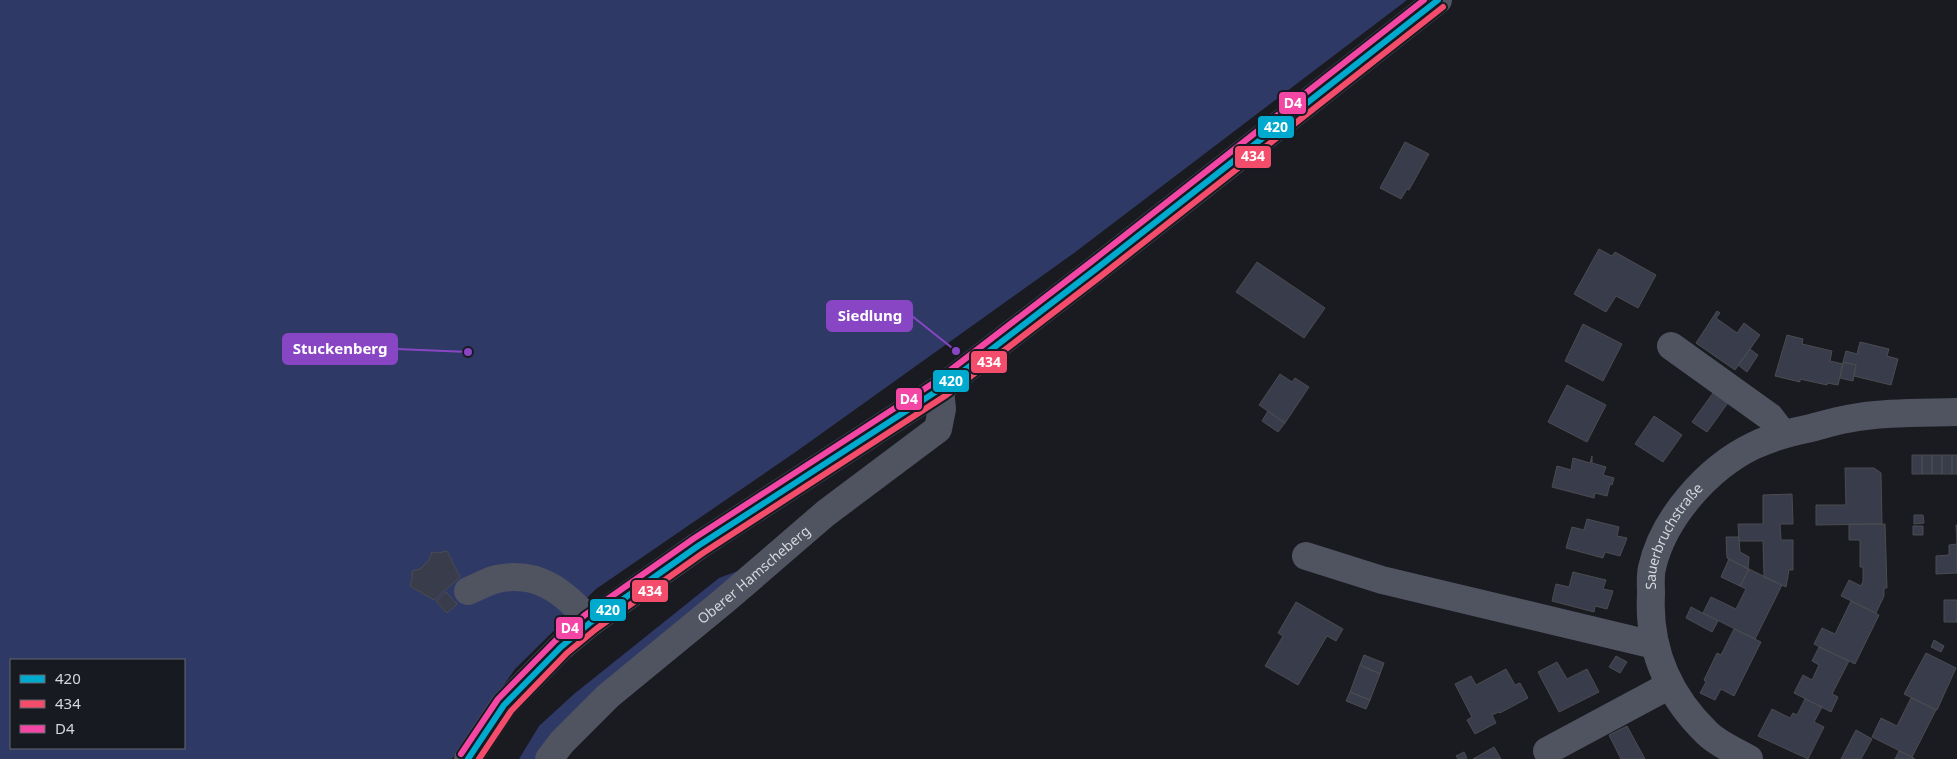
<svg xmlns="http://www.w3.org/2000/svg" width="1957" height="759" font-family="'Noto Sans',sans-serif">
<rect width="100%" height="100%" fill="#1a1b20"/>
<path fill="#2f3966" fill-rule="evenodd" d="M0,0H1407L1074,253L797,451L596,589L515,669L452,759H0ZM11,660H184V748H11Z
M754,565L537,759H519L539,726L574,694L719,578Z"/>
<path fill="#393c4b" stroke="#4b4c50" d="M1405,142L1429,154L1409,190L1407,189L1401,199L1380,188Z
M1599,249L1612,256L1615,252L1656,275L1638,308L1616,296L1606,312L1574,294Z
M1257,262L1325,308L1304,338L1236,292Z
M1717,311L1720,313L1716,318L1737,333L1744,323L1760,335L1735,370L1696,343Z
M1583,324L1622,344L1603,381L1565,361Z
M1787,335L1803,339L1802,344L1832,351L1830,361L1843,364L1838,385L1827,383V385L1800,379V382L1775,376Z
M1860,342L1889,349L1887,356L1898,359L1891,385L1854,376L1856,365L1843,362L1846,351L1857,354Z
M1750,349L1758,355L1747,372L1738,365Z
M1843,362L1856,365L1853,381L1840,378Z
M1280,374L1292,382L1295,378L1309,387L1285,423L1259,405Z
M1567,385L1606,405L1587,442L1548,422Z
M1716,389L1730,400L1707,432L1692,422Z
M1268,411L1285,423L1278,432L1262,421Z
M1654,416L1682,435L1663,462L1635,444Z
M1912,455H1922V474H1912Z
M1922,455H1932V474H1922Z
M1932,455H1942V474H1932Z
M1942,455H1952V474H1942Z
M1952,455H1957V474H1952Z
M1592,456V463L1606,467L1603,475L1614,478L1612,485L1610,484L1607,496L1595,493L1594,498L1552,487L1557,466L1571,470L1573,458L1590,463Z
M1845,468H1874L1881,473L1882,524L1816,525V505H1846Z
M1792,494L1793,524H1780L1781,540H1793V570H1789L1786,587L1764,577L1763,541H1739L1738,524H1763V495Z
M1914,515H1923L1924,523L1914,524Z
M1587,519L1619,527L1617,536L1627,538L1620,556L1605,552L1603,558L1566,548L1572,527L1584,530Z
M1849,524H1885L1887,588H1884V596L1876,613L1841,596L1849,580L1861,586L1863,581V567H1860V540H1849Z
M1956,525H1957V573L1936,574V556L1949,555V545L1957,544Z
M1913,526H1923V535H1913Z
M1726,537H1739L1740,552L1749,557L1748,569L1727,558Z
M447,551L460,577L434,600L410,586L412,578V571L420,569L429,560L432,552L438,553Z
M1729,559L1749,569L1740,586L1721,577Z
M1749,569L1782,585L1755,639L1703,613L1711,597L1736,609L1746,589L1740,586Z
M1573,572L1606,580L1603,589L1613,591L1607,609L1595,606L1594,612L1552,601L1556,584L1569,587Z
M446,592L457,604L447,613L436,601Z
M1944,600H1957V622H1944Z
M1851,601L1879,615L1855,664L1814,644L1822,628L1835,634Z
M1296,602L1343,629L1336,641L1327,636L1298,685L1265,666L1283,636L1278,633Z
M1691,607L1718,621L1712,632L1686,618Z
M1734,629L1761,642L1734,696L1721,689L1715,700L1700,693L1706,682L1704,680L1717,653L1721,655Z
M1934,640L1944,646L1941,652L1931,647Z
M1819,647L1849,661L1832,694L1838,697L1831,712L1794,693L1803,675L1812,680L1819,665L1812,661Z
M1926,653L1956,668L1937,710L1904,694Z
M1364,655L1384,663L1380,674L1360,665Z
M1616,656L1627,662L1620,673L1609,667Z
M1557,662L1567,679L1587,669L1599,692L1559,712L1538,672Z
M1360,665L1380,674L1370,700L1350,692Z
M1506,669L1515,685L1520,683L1528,698L1500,713L1499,712L1492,715L1496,723L1475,734L1467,720L1472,717L1455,684L1471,676L1476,685Z
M1350,692L1370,700L1366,709L1346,701Z
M1911,698L1936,710L1912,757L1872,737L1881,718L1897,726Z
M1805,699L1822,707L1814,722L1824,727L1808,759L1758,736L1772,709L1790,718L1793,713L1797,715Z
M1627,726L1645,759H1621L1609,735Z
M1856,730L1872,739L1861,759H1841Z
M1494,747L1501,759H1473Z
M1899,751L1912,757L1915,759H1895Z
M1464,752L1467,758L1458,759L1456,756Z"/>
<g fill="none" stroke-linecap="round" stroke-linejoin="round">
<g stroke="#505461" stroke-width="28">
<path d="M1671,346L1770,417L1783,434"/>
<path d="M1306,556L1382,580L1654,645"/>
<path d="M468,591C478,587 488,581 497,579C539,570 565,593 591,622"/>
<path d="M1547,751L1670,685"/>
<path id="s1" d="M549,759L562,742L608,696L725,600L826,513L938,429L942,409L940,389"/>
<path id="s2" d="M1749,759C1735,751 1718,744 1707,733C1668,695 1648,649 1651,594C1651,586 1650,576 1652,568C1663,518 1708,468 1753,446C1772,437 1791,432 1811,428C1823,425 1835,421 1847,419C1883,412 1921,413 1957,412"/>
</g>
<path stroke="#515461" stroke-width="28" d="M468,759L504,705L561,647L591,622L698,546L940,389L1096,269L1438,0"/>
<g stroke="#181a22" stroke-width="10">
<path id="bus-1" d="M468,759L504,705L561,647L591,622L698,546L940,389L1096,269L1438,0"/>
</g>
<g stroke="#181a22" stroke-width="10">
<path id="bus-2" d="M479,759L511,711L567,653L596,629L703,553L945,396L1101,276L1443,7"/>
</g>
<g stroke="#181a22" stroke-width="10">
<path id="bus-3" d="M461,754L498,699L555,641L585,615L693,539L935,382L1091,262L1424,0"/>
</g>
<use href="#bus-1" stroke="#00a9ce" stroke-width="6"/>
<use href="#bus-2" stroke="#f44d6c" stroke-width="6"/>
<use href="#bus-3" stroke="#f346a5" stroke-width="6"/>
</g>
<g text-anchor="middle" stroke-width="4.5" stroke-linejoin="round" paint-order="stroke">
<g font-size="14" fill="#d5d7dd" stroke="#181a22">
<text dy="5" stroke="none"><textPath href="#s2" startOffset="268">Sauerbruchstraße</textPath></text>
<text dy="5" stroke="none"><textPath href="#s1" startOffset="276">Oberer Hamscheberg</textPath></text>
</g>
</g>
<path fill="none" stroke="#8846c4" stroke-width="2" d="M956 351L912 316M468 352L397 349"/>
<g fill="#8846c4" stroke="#181a22" stroke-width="2">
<circle cx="956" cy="351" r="5"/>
<circle cx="468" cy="352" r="5"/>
</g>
<g fill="#8846c4" stroke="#8846c4" stroke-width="2">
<rect x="827" y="301" width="85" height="30" rx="5"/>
<rect x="283" y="334" width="114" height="30" rx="5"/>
</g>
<g font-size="15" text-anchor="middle" font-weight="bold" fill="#fff">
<text x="870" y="321">Siedlung</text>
<text x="340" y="354">Stuckenberg</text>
</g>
<g stroke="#181a22" stroke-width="2">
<rect x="1278" y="91" width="29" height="24" rx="5" fill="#f346a5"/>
<rect x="1257" y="115" width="38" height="24" rx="5" fill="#00a9ce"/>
<rect x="1234" y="145" width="38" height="24" rx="5" fill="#f44d6c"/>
<rect x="970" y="350" width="38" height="24" rx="5" fill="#f44d6c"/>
<rect x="932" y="369" width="38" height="24" rx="5" fill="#00a9ce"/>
<rect x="895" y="387" width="28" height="24" rx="5" fill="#f346a5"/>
<rect x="631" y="579" width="38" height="24" rx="5" fill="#f44d6c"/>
<rect x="589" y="598" width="38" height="24" rx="5" fill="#00a9ce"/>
<rect x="555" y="616" width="29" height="24" rx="5" fill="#f346a5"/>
</g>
<g font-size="14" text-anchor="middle" font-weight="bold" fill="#fff">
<text x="1293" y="108">D4</text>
<text x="1276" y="132">420</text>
<text x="1253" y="161">434</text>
<text x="989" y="367">434</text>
<text x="951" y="386">420</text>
<text x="909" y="404">D4</text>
<text x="650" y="596">434</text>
<text x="608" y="615">420</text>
<text x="570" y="633">D4</text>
</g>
<rect x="10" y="659" width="175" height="90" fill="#181a22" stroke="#64666d"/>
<rect x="20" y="675" width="25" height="8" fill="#00a9ce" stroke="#64666d"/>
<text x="55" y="684" font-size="15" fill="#d5d7dd">420</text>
<rect x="20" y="700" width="25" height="8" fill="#f44d6c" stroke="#64666d"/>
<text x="55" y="709" font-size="15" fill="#d5d7dd">434</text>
<rect x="20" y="725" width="25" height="8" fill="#f346a5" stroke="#64666d"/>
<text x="55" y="734" font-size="15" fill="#d5d7dd">D4</text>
</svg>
